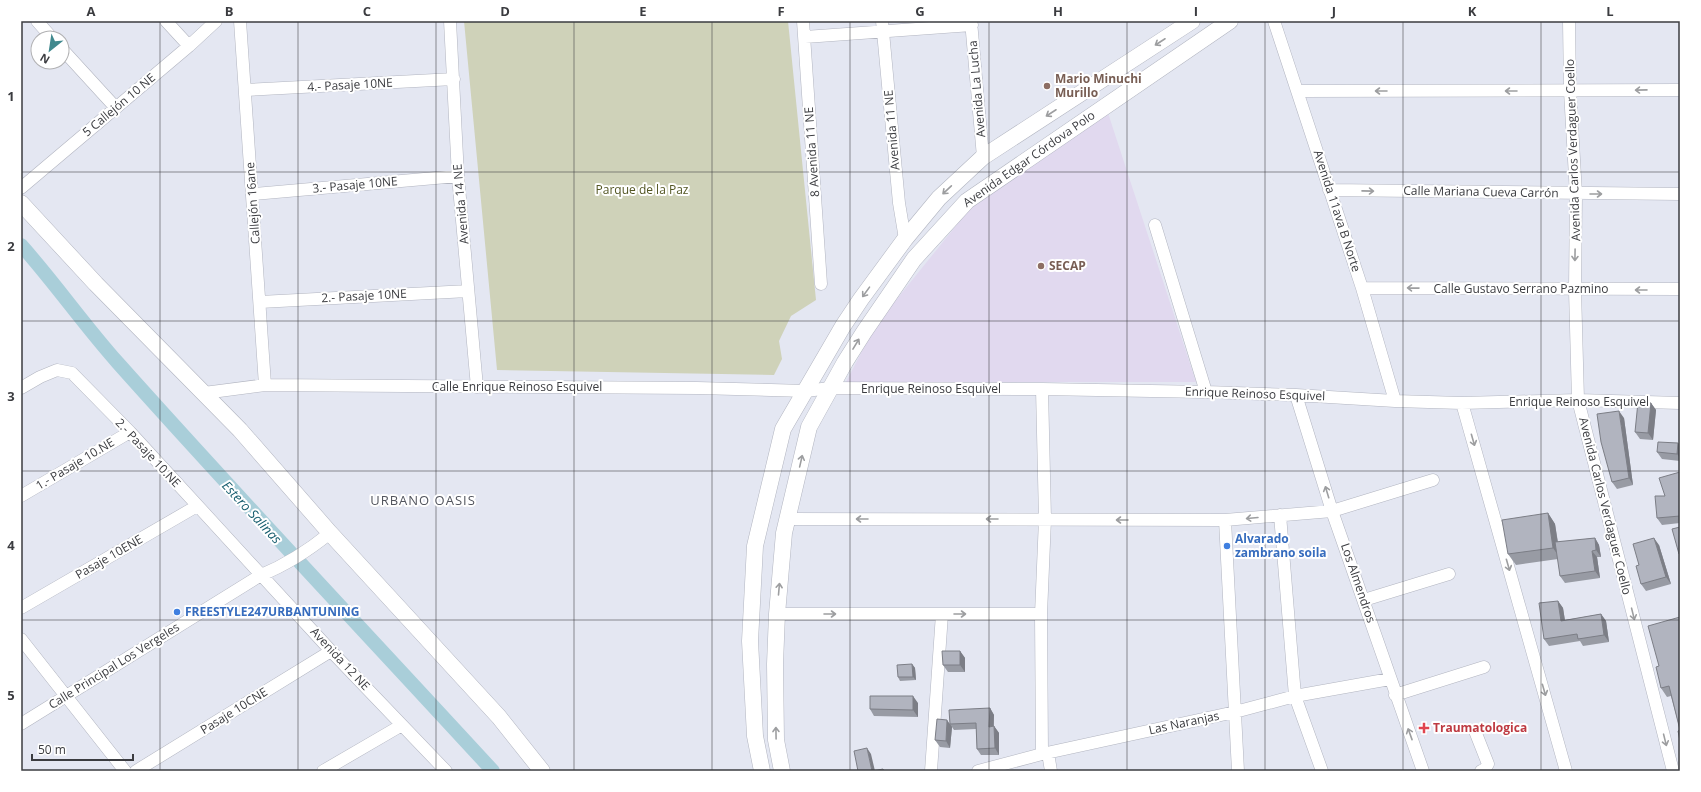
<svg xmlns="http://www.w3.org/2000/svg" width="1701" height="792" font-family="'Open Sans',sans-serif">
<rect width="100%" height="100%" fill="#e4e7f2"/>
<path fill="#e1d9ef" d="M1108,113L1196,382H846L875,326L972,206Z"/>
<path fill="#cfd2b9" d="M464,21H788L816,300L791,316L779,341L782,359L774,375L497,370Z"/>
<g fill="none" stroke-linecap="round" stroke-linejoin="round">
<path stroke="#a9ced9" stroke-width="14" d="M21,245C55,283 84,325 118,363C241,501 368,635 493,771"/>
<g stroke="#b2b5c0" stroke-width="13">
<path id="street" d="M37,21L52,38
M166,21L189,46
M240,21L265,385
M450,21L458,176L477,387
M803,21L821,284
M882,21L899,203L905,239
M971,21L983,157
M1274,21L1362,288L1395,401
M1569,21L1570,91L1576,194L1575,290L1578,400L1673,771
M805,37L972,25
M62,49L116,108
M245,90L454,79
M1298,91L1680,90
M21,188L189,46L216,21
M1329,190L1680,194
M253,194L458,176
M1155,225L1206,392
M1362,288L1680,289
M260,302L468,291
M21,388L40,377L57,370L72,373L130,432L331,651L446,771
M204,393L265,385L697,388L806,391L830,388L1042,389L1206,392L1296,395L1395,401L1462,403L1578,400L1680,403
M1296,395L1332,511L1423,771
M1462,403L1566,771
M21,496L130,432
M1280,515L1295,696L1322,771
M787,519L1225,520L1332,511L1433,480
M1225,520L1238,771
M1364,600L1449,574
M21,608L197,506
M777,614H1041
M21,639L125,771
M1395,695L1484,667
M21,724L261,575C286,565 309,550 330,533
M1475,731L1488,764L1484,770L1481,771
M1048,753L1051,771
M1042,754L1041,614L1045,519L1042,389
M136,771L331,651
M323,771L402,725
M931,771L942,614
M978,771L1042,754L1235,712L1295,696L1390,679"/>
</g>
<g stroke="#b2b5c0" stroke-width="17">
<path id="secondary" d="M21,203L96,284L240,430L330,533L499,717L542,771
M762,771L755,736L750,641L755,546L783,429L843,326L861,299L905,239L939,198L983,157L1192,21
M782,771L776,740L775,664L777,614L784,533L809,427L845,362L864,332L914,259L967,201L1230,21"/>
</g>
<use href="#street" stroke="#fff" stroke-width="12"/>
<use href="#secondary" stroke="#fff" stroke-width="16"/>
</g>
<path fill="#989ba4" d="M1651,403L1656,410L1653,440L1640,439L1635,432Z
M1624,418L1633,485L1617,489L1612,482Z
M1678,443L1680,446V461L1662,459L1657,452Z
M1680,472V523L1662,525L1657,518Z
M1548,513L1555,524L1558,542L1595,538L1599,545L1601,557H1597L1600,578L1565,583L1560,576L1558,559L1516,565L1508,554Z
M1659,545L1671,584L1646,591L1641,584L1639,565Z
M1558,601L1563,608L1565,620L1601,614L1606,621L1609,642L1583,646L1580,641L1549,646L1544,639Z
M1680,617V730L1671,696L1667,697L1661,688L1659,666Z
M960,651L965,658V672H948L943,665Z
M912,664L915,668L916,680L900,681L898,677Z
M918,703V717L874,716L870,709Z
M990,708L994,715V726L999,733V755H981L977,749L976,729L954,730L952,727L950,748L940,747L935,740L950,723Z"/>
<path fill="#7c7e86" d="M1651,403L1656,410L1653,440L1648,433Z
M1619,411L1624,418L1633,485L1629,478Z
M1678,443L1680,446V458L1677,454Z
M1548,513L1555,524L1560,558L1553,548Z
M1595,538L1599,545L1601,557L1596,550Z
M1654,538L1659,545L1671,584L1666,577Z
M1592,551L1597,557L1600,578L1595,571Z
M1558,601L1563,608L1566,628L1561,621Z
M1601,614L1606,621L1609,642L1604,635Z
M960,651L965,658V672L960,665Z
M912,664L915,668L916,680L913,677Z
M913,696L918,703V717L913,710Z
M990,708L994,715L993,733L989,727Z
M947,720L952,727L950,748L946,741Z
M994,726L999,733V755L995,748Z
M867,748L871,754L875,771H872Z"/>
<path fill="#b1b4bf" stroke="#7c7e86" d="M1638,402L1651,403L1648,433L1635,432Z
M1619,411L1629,478L1612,482L1601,442L1597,414Z
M1658,442L1678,443L1677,454L1657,452Z
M1680,472V516L1657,518L1655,496H1665L1659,478Z
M1548,513L1553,548L1508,554L1502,520Z
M1680,527V553L1679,554L1672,529Z
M1595,538L1596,550L1592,551L1595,571L1560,576L1555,542Z
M1654,538L1666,577L1641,584L1636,566L1639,565L1633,544Z
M1558,601L1561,621L1601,614L1604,635L1578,639L1577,634L1544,639L1539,603Z
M1680,617V741L1678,731L1680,730L1669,686L1661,688L1656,667L1659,666L1648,626Z
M942,651H960V665H943Z
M912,664L913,677H898L897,665Z
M870,696H913V710L870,709Z
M990,708L989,727L994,726L995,748L977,749L976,723L950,724L949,710Z
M937,719L947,720L946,741L935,740Z
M867,748L872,771H858L854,751Z
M883,769L884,771H873Z"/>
<defs><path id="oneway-shaft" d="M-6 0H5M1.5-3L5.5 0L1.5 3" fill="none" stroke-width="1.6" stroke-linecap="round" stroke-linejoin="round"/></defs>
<g stroke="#9d9ea0">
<use href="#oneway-shaft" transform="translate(1160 42) rotate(147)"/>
<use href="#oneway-shaft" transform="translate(1641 90) rotate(179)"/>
<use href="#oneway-shaft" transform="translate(1381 91) rotate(180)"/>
<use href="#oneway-shaft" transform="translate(1511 91) rotate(180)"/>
<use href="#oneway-shaft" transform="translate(1051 113) rotate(147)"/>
<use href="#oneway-shaft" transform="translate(947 190) rotate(137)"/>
<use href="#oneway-shaft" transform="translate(1368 191) rotate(1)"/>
<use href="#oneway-shaft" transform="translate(1596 194)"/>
<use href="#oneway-shaft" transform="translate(1575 255) rotate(91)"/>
<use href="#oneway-shaft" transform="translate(1413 288) rotate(-179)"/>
<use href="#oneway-shaft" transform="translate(1641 290) rotate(180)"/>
<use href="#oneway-shaft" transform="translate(866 292) rotate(126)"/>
<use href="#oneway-shaft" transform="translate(856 344) rotate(-59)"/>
<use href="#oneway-shaft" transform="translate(1473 440) rotate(74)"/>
<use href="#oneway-shaft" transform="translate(801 461) rotate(-77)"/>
<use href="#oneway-shaft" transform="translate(1327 492) rotate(-107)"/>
<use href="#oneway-shaft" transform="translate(1252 518) rotate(175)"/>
<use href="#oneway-shaft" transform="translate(862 519) rotate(-180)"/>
<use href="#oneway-shaft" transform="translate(992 519) rotate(-180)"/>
<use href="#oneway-shaft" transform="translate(1122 520) rotate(-180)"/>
<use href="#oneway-shaft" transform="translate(1508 565) rotate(74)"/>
<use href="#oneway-shaft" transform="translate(779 589) rotate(-85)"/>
<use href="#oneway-shaft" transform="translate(830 614)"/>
<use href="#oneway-shaft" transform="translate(960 614)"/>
<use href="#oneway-shaft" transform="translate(1633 614) rotate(76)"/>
<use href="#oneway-shaft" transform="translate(1544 690) rotate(74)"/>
<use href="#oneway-shaft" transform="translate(776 733) rotate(-91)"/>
<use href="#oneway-shaft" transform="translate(1410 734) rotate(-110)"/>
<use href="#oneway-shaft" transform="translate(1665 740) rotate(76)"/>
</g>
<path fill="none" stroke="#3b3c40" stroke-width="1" stroke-opacity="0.55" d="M160,21V771M298,21V771M436,21V771M574,21V771M712,21V771M850,21V771M989,21V771M1127,21V771M1265,21V771M1403,21V771M1541,21V771M21,172H1680M21,321H1680M21,471H1680M21,620H1680"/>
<g fill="#8d6e63" stroke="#fff" stroke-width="1.5">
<circle cx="1047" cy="86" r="4"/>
<circle cx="1041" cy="266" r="4"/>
</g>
<g fill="#3f7fe0" stroke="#fff" stroke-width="1.5">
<circle cx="1227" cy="546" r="4"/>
<circle cx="177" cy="612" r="4"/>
</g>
<path fill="#e0444e" stroke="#fff" stroke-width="1.5" d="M1422 722h4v4h4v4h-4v4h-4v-4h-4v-4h4z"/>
<g text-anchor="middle" stroke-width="4" stroke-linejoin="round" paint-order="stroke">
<g font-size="12" font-weight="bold" fill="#785e54" stroke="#fff" text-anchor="start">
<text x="1055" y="83">Mario Minuchi<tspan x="1055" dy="14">Murillo</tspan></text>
<text x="1049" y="270">SECAP</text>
</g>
<g font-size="12" fill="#3b3c40" stroke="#fff">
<text transform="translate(350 85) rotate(-3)" y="4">4.- Pasaje 10NE</text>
<text transform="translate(977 89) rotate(-95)" y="4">Avenida La Lucha</text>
<text transform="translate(119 105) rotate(-40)" y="4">5 Callejón 10 NE</text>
<text transform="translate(892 130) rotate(-95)" y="4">Avenida 11 NE</text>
<text transform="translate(1573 150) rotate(-92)" y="4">Avenida Carlos Verdaguer Coello</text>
<text transform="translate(812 152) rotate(-94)" y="4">8 Avenida 11 NE</text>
<text transform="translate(1029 159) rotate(-35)" y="4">Avenida Edgar Córdova Polo</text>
<text transform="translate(355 185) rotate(-5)" y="4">3.- Pasaje 10NE</text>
<text transform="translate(1481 192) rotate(1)" y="4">Calle Mariana Cueva Carrón</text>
<text transform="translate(253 203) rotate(-94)" y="4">Callejón 16ane</text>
<text transform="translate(461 204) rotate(-95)" y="4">Avenida 14 NE</text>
<text transform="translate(1337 211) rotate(72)" y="4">Avenida 11ava B Norte</text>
<text x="1521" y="293">Calle Gustavo Serrano Pazmino</text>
<text transform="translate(364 296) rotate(-3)" y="4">2.- Pasaje 10NE</text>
<text x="517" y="391">Calle Enrique Reinoso Esquivel</text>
<text x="931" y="393">Enrique Reinoso Esquivel</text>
<text transform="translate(1255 394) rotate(2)" y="4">Enrique Reinoso Esquivel</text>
<text x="1579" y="406">Enrique Reinoso Esquivel</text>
<text transform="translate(148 453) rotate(47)" y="4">2.- Pasaje 10.NE</text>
<text transform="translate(75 464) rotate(-31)" y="4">1.- Pasaje 10.NE</text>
<text transform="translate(1605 506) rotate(76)" y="4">Avenida Carlos Verdaguer Coello</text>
<text transform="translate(109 557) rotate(-30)" y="4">Pasaje 10ENE</text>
<text transform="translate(1358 583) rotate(71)" y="4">Los Almendros</text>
<text transform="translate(340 659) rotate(47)" y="4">Avenida 12 NE</text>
<text transform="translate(114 666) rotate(-32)" y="4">Calle Principal Los Vergeles</text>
<text transform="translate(234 711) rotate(-32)" y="4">Pasaje 10CNE</text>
<text transform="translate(1184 723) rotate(-12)" y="4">Las Naranjas</text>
</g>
<g font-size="12" fill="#535623" stroke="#fff">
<text x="642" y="194">Parque de la Paz</text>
</g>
<g font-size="12" font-weight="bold" fill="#366cbe" stroke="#fff" text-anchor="start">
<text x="1235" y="543">Alvarado<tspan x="1235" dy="14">zambrano soila</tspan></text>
<text x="185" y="616">FREESTYLE247URBANTUNING</text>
</g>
<g font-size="12" font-weight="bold" fill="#be3a42" stroke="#fff" text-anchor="start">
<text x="1433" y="732">Traumatologica</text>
</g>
<g font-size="13" letter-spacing="1" fill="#52555e" stroke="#fff">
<text x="423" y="505">URBANO OASIS</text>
</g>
<g font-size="13" font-style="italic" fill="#165d6e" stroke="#fff">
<text transform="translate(252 512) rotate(47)" y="5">Estero Salinas</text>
</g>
</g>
<rect width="1701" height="792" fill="none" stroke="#ffffff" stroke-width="44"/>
<g transform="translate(50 50) rotate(210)"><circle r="19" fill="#ffffff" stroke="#b1b1b3"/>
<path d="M0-3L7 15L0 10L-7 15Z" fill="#41898e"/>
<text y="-6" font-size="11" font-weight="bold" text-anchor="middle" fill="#3b3c40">N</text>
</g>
<path d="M32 754v6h101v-6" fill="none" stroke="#3b3c40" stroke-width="2"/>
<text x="38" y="754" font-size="12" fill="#3b3c40" stroke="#ffffff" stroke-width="3" paint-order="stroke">50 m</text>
<rect x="22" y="22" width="1657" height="748" fill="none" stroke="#3b3c40" stroke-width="1.5"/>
<g font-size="13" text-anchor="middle" font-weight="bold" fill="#3b3c40">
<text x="91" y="16">A</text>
<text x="229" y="16">B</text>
<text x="367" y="16">C</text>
<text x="505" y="16">D</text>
<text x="643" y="16">E</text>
<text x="781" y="16">F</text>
<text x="920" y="16">G</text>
<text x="1058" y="16">H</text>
<text x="1196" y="16">I</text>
<text x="1334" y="16">J</text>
<text x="1472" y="16">K</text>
<text x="1610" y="16">L</text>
<text x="11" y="101">1</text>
<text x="11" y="251">2</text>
<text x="11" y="401">3</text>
<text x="11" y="550">4</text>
<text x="11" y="700">5</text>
</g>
</svg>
